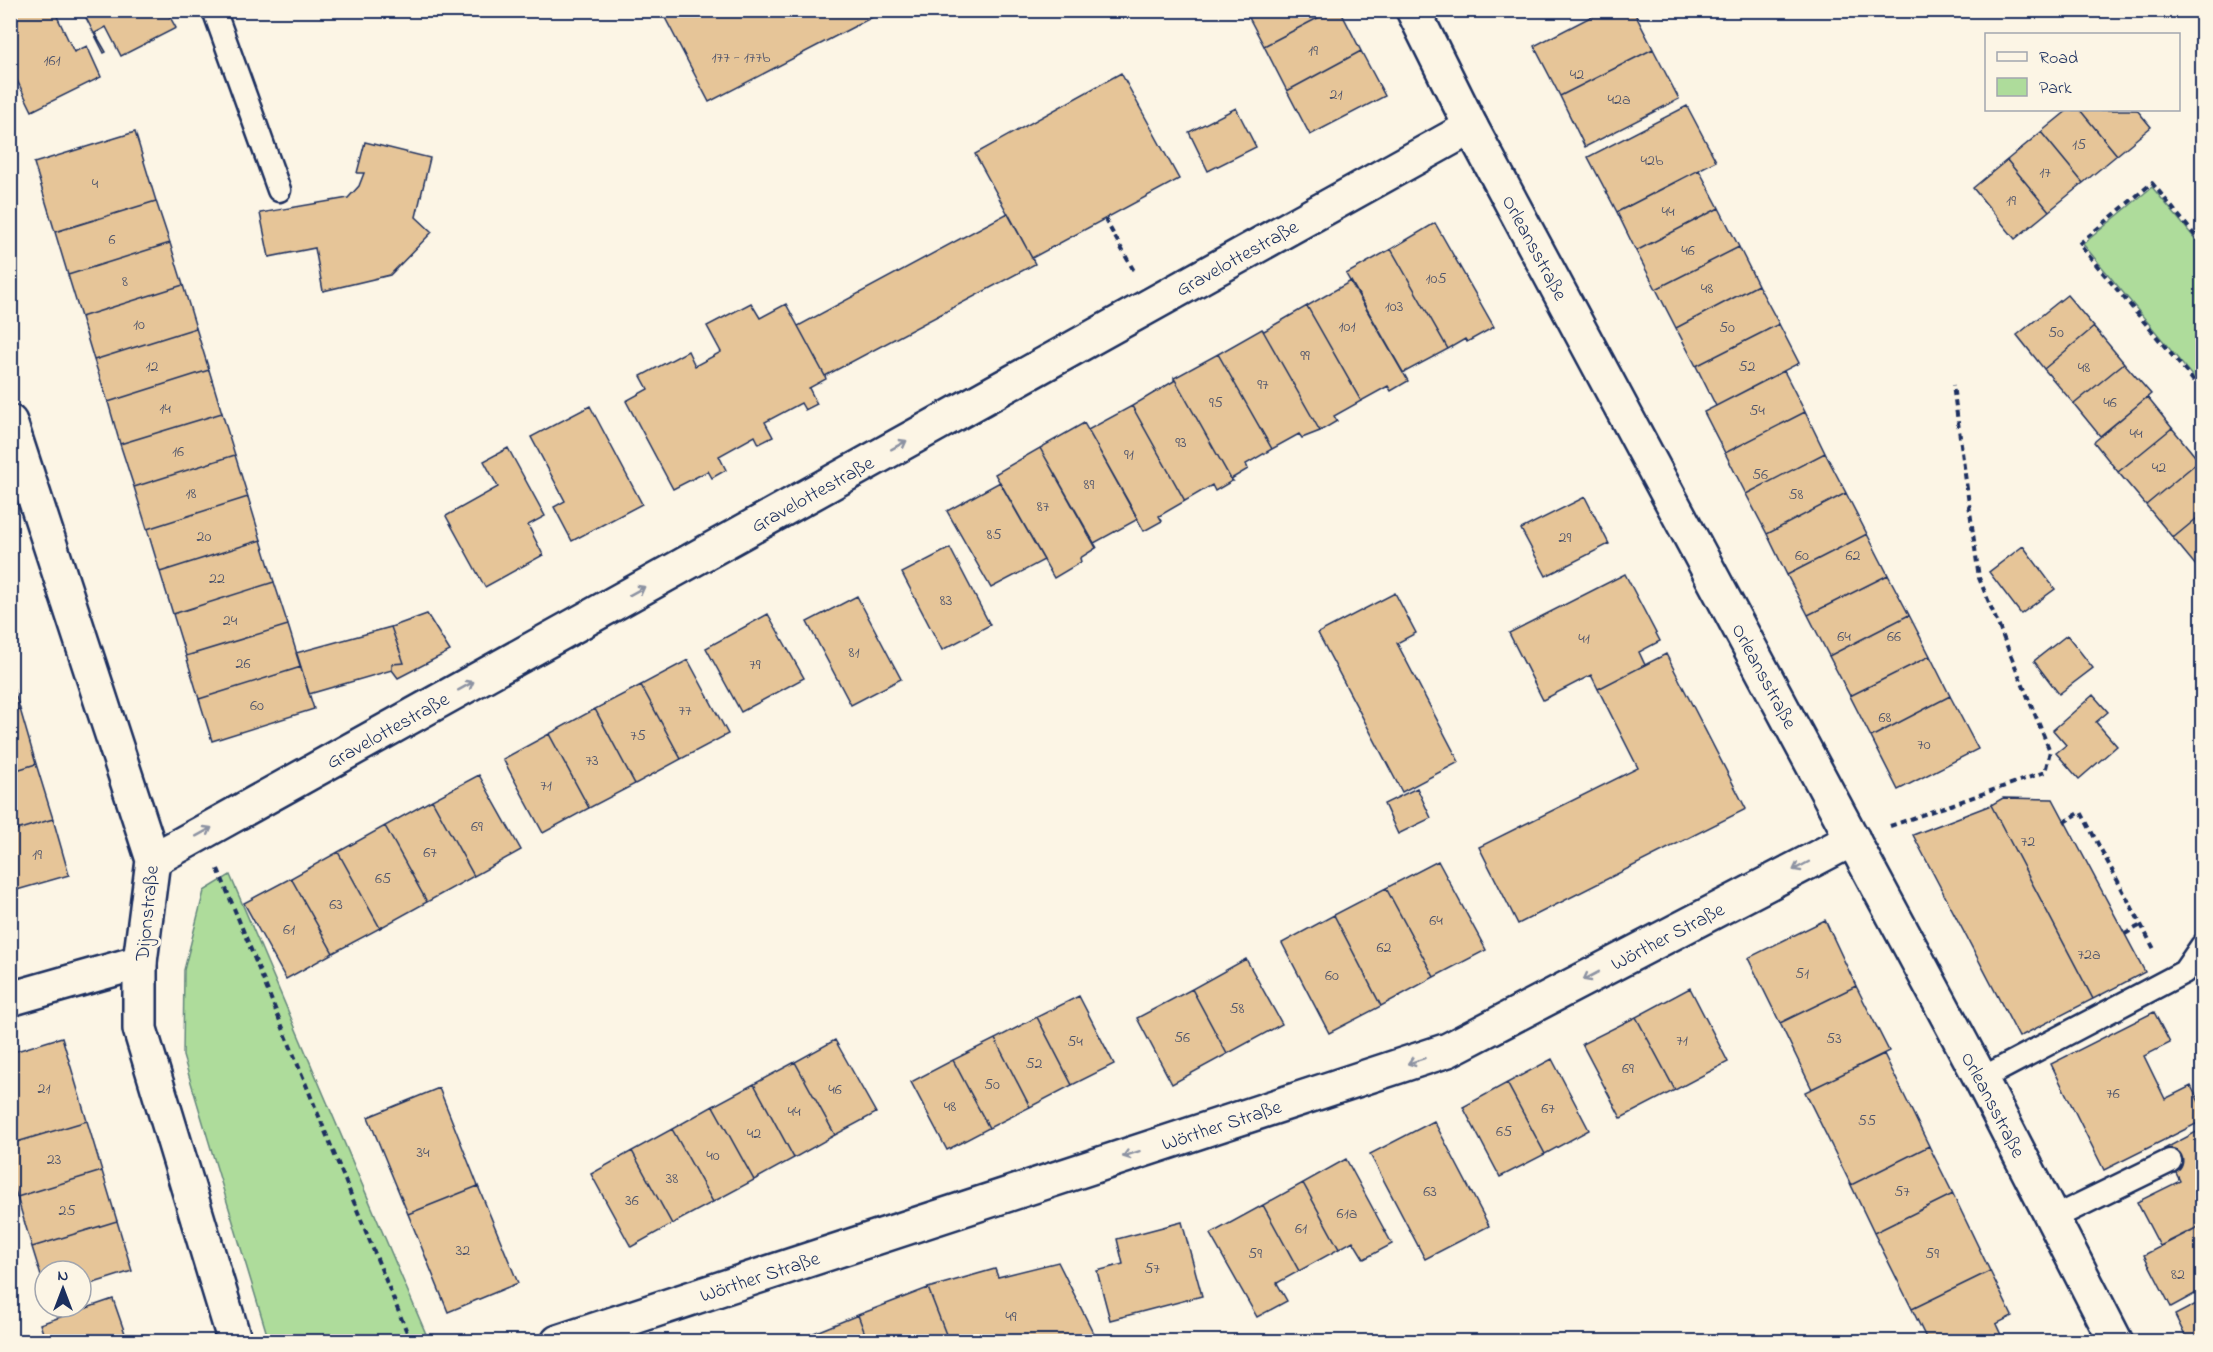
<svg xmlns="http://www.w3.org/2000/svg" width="2213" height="1352" font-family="'Indie Flower',sans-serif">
<rect width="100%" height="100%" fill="#fcf5e5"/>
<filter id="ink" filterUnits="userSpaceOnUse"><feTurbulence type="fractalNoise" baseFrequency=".0167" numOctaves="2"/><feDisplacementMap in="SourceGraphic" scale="12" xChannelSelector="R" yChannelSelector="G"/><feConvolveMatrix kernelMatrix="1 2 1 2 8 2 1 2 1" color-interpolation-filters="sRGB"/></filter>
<g filter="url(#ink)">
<path fill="#aedc9b" stroke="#64867c" stroke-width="1.5" d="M2152,187L2202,247V388L2083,244Z
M230,875L429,1341H269L183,1056L184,970L204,891Z"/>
<path fill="#e6c598" stroke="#1b2f5e" stroke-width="1.5" d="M10,10H54L74,52L87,46L101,77L32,111L10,66Z
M82,10H166L176,28L121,56L106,27L95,33L106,52L104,53Z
M661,10H886L709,102Z
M1245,10H1333L1264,46Z
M1333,10H1340L1361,51L1287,91L1264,46Z
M1604,10H1633L1653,49L1560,96L1534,46Z
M1653,49L1679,99L1585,147L1560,96Z
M1361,51L1385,96L1310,135L1287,91Z
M1121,73L1179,179L1032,258L975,154Z
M1687,106L1716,161L1617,212L1588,157Z
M1236,108L1256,147L1208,171L1189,132Z
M2068,110H2080L2117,155L2083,183L2041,132Z
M2080,110H2137L2151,127L2117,155Z
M135,132L156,201L55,232L34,163Z
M2041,132L2083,183L2049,211L2007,160Z
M365,142L430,158L416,217L432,232L390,275L323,291L315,248L269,257L260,213L348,198L359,186L364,173H357Z
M2007,160L2049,211L2015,239L1973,188Z
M1699,170L1719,208L1636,251L1617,212Z
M156,201L170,243L68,275L55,232Z
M1719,208L1739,247L1656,289L1636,251Z
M1008,213L1035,264L825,376L798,326Z
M1435,223L1494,327L1467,342L1465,339L1448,349L1391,249Z
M170,243L183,285L81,317L68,275Z
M1739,247L1758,285L1676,328L1656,289Z
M1391,249L1448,349L1403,373L1346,274Z
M1351,281L1408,381L1391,391L1388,386L1361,401L1307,306Z
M183,285L196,328L94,360L81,317Z
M1758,285L1779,324L1696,366L1676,328Z
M2067,295L2094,327L2044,369L2017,335Z
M751,303L760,318L786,304L825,376L826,379L809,388L817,404L805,410L801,403L765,422L773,437L759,444L755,436L719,456L726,470L712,478L708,471L673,489L626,401L648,389L641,376L688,351L695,366L721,352L707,326Z
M1307,306L1361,401L1334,416L1337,421L1320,431L1262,329L1264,331Z
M1779,324L1799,363L1716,406L1696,366Z
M2094,327L2124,363L2074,404L2044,369Z
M196,328L209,370L108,402L94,360Z
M1262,329L1320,431L1302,438L1299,434L1272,449L1218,354Z
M1218,354L1272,449L1246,464L1248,469L1231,479L1233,481H1232L1174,378Z
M2124,363L2151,394L2100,436L2074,404Z
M209,370L222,413L120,444L108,402Z
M1784,371L1805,412L1725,453L1704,412Z
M1174,378L1232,481L1215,491L1212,485L1185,501L1132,406L1174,381Z
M2147,397L2172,428L2118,472L2094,442Z
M590,406L642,504L572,541L554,507L565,501L531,437Z
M1132,406L1185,501L1159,516L1162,521L1144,531L1084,423L1088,430Z
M1805,412L1825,453L1746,494L1725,453Z
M222,413L235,455L134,487L120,444Z
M1084,423L1138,519L1094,543L1097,548L1040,448Z
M2172,428L2199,461L2146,505L2118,472Z
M508,448L545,516L528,525L543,555L485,587L446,516L498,487L484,461Z
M1040,448L1096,548L1080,558L1081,562L1054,578L995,474Z
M1825,453L1846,493L1767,534L1746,494Z
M235,455L248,497L147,529L134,487Z
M2199,461L2202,465V514L2173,538L2146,505Z
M1000,482L1044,560L991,588L947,511Z
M1846,493L1867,534L1787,575L1767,534Z
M248,497L261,540L160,572L147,529Z
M1585,497L1609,544L1546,576L1521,529Z
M2202,514V571L2201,572L2173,538Z
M1867,534L1888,575L1808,615L1787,575Z
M261,540L274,582L173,614L160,572Z
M2023,546L2055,589L2021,614L1989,572Z
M950,548L990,625L942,650L902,573Z
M1625,574L1660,641L1639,652L1645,665L1598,689L1591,675L1543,700L1509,633Z
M1888,575L1909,615L1829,656L1808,615Z
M274,582L288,625L186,656L173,614Z
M1395,593L1416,633L1397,643L1459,762L1402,792L1318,633Z
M857,596L901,679L851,705L807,622Z
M427,614L450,651L398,678L392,670V664L404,663L391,627Z
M768,614L804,678L741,712L706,648Z
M1909,615L1930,656L1850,696L1829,656Z
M288,625L301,667L199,699L186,656Z
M391,627L404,663L392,664V670L309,694L296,653Z
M2067,635L2093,668L2059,694L2034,661Z
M1666,654L1746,809L1518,924L1479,847L1638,768L1598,689Z
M1930,656L1950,696L1871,737L1850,696Z
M688,660L728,734L681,759L641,685Z
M301,667L314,709L212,741L199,699Z
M10,679L20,709L10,712Z
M641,685L681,759L635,784L595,709Z
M2093,695L2108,712L2096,722L2117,746L2079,779L2056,753L2066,745L2053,730Z
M1950,696L1978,749L1898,790L1871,737Z
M20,709L36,764L10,772V712Z
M595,709L635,784L589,808L549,734Z
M549,734L589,808L543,833L503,759Z
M36,764L53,819L10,832V772Z
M479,775L521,850L474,876L432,800Z
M1417,788L1431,818L1398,834L1384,804Z
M2003,798L2053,799L2145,972L2093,999L1991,805Z
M432,800L474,876L427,902L385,826Z
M1991,805L2093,999L2019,1037L1913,835Z
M53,819L69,875L10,892V832Z
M385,826L427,902L380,928L338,852Z
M338,852L380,928L333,953L291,878Z
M1438,861L1486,950L1434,977L1386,888Z
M291,878L333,953L286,979L244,903Z
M1386,888L1434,977L1381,1006L1334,915Z
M1334,915L1381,1006L1329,1033L1282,943Z
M1825,920L1856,986L1780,1023L1748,958Z
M1246,959L1282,1024L1227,1054L1192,989Z
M1856,986L1889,1051L1812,1089L1780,1023Z
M1690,988L1728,1062L1675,1090L1636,1017Z
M1192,989L1227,1054L1172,1084L1137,1018Z
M1079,996L1114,1064L1072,1085L1037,1017Z
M2154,1012L2170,1043L2144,1056L2165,1099L2191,1086L2202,1108V1121L2104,1170L2051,1064Z
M1037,1017L1072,1085L1030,1107L995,1039Z
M1636,1017L1675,1090L1621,1118L1582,1044Z
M62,1037L87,1121L10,1144V1053Z
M995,1039L1030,1107L989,1128L953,1060Z
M835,1040L876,1113L835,1135L795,1062Z
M1884,1054L1929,1146L1851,1185L1805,1092Z
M1552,1059L1589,1130L1545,1154L1507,1083Z
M953,1060L989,1128L947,1150L911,1082Z
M795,1062L835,1135L794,1158L754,1084Z
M1507,1083L1545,1154L1500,1177L1463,1107Z
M754,1084L794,1158L754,1180L713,1106Z
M439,1088L478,1186L408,1214L368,1117Z
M713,1106L754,1180L713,1202L672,1129Z
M87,1121L102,1171L17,1197L10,1175V1144Z
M1434,1121L1489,1226L1425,1259L1370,1154Z
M672,1129L713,1202L672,1224L632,1151Z
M2202,1129V1225L2160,1246L2137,1202L2180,1181L2164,1149Z
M1929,1146L1953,1194L1874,1233L1851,1185Z
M632,1151L672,1224L631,1247L591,1174Z
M1346,1159L1392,1244L1364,1259L1353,1241L1339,1249L1303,1183Z
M102,1171L117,1221L32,1247L17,1197Z
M1303,1183L1339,1249L1299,1271L1263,1205Z
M478,1186L518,1283L448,1312L408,1214Z
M1953,1194L1990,1271L1912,1309L1874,1233Z
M1263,1205L1299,1271L1277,1283L1287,1301L1257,1317L1210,1234Z
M117,1221L132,1271L81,1287V1271H45V1289L32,1247Z
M1182,1222L1202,1296L1110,1320L1097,1271L1123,1264L1117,1239Z
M2202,1225V1290L2171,1307L2144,1255Z
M1058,1262L1098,1342H949L928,1288L995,1269L998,1277Z
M1990,1271L2012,1316L1996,1324L2001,1335L1986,1342H1968L1966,1339L1961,1342H1928L1912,1309Z
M928,1288L949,1342H868L858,1315Z
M113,1299L128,1342H46L40,1324Z
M2202,1301V1342H2188L2175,1315Z
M858,1315L868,1342H806L804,1337Z"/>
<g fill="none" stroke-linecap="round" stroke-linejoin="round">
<g stroke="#1b2f5e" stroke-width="27">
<path id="service" d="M214,10L279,190
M1981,1079L2184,972L2202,946
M2053,1218L2170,1161"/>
</g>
<g stroke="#1b2f5e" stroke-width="38">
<g id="minor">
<path id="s1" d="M1413,10L1471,127L1981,1079L2116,1342"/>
<path d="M10,422L153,860L140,962V1029L235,1342"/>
<path id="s2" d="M153,860L1471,127"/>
<path d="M10,999L140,962"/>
<path id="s3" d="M558,1342L1448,1050L1853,839"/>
</g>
</g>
<path stroke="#1b2f5e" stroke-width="4" stroke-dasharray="6 4.5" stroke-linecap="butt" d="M1105,219L1134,271
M2202,244L2152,183L2079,244L2202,391
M2064,822L2081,812L2154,949
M1890,826L2045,772L2050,751L1979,578L1953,385
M218,869L411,1342
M2125,934L2141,925"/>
<use href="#service" stroke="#fcf5e5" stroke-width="22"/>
<use href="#minor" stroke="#fcf5e5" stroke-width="33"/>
</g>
<defs><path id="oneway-shaft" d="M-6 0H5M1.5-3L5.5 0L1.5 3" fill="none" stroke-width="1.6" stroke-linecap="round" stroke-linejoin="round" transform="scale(1.5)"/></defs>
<g stroke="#8c92a2">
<use href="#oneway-shaft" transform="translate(899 445) rotate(-29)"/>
<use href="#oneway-shaft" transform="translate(637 591) rotate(-29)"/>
<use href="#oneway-shaft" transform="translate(466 686) rotate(-29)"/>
<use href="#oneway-shaft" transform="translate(204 832) rotate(-29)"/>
<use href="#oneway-shaft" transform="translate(1801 866) rotate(152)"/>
<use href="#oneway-shaft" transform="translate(1591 976) rotate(152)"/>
<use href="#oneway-shaft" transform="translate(1416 1061) rotate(162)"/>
<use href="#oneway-shaft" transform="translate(1131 1154) rotate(162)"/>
</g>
</g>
<g text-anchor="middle" stroke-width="6" stroke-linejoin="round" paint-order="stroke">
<g font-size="16" fill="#4e546c">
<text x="1313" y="55">19</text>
<text x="741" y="62">177 - 177b</text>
<text x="52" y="65">161</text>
<text x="1577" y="79">42</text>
<text x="1336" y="99">21</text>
<text x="1619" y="104">42a</text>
<text x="2079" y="149">15</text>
<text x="1652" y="165">42b</text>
<text x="2045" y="177">17</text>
<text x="95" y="188">4</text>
<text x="2011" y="205">19</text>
<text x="1668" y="216">44</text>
<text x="112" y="244">6</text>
<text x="1688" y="255">46</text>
<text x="1436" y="283">105</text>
<text x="125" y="286">8</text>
<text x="1707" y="293">48</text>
<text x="1394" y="311">103</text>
<text x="139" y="329">10</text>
<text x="1347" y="331">101</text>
<text x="1727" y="332">50</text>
<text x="2056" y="337">50</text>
<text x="1305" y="360">99</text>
<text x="152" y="371">12</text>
<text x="1747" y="371">52</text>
<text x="2084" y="372">48</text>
<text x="1263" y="389">97</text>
<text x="1216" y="407">95</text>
<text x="2110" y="407">46</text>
<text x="165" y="413">14</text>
<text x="1757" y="415">54</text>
<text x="2136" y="438">44</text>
<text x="1181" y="447">93</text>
<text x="178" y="456">16</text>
<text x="1129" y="459">91</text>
<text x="2159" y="472">42</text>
<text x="1760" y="479">56</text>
<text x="1089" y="489">89</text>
<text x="191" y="498">18</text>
<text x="1796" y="499">58</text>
<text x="1043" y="511">87</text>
<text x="994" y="539">85</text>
<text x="204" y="541">20</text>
<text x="1565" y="542">29</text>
<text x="1802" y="560">60</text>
<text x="1853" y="560">62</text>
<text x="217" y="583">22</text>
<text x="946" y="605">83</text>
<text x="230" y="625">24</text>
<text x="1844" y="641">64</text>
<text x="1894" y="641">66</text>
<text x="1584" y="643">41</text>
<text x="854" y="657">81</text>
<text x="243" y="668">26</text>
<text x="755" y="669">79</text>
<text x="257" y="710">60</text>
<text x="685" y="715">77</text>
<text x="1885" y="722">68</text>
<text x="638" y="740">75</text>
<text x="1924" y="749">70</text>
<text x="592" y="765">73</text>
<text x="546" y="790">71</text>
<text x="477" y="831">69</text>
<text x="2028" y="846">72</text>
<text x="430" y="857">67</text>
<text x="37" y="859">19</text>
<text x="383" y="883">65</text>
<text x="336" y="909">63</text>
<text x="1436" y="925">64</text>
<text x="289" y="934">61</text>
<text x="1384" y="952">62</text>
<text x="2089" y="959">72a</text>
<text x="1802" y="978">51</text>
<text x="1332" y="980">60</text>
<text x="1237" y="1013">58</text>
<text x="1182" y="1042">56</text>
<text x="1834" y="1043">53</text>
<text x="1682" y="1045">71</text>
<text x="1075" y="1046">54</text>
<text x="1034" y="1068">52</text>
<text x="1628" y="1073">69</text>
<text x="992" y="1089">50</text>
<text x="44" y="1093">21</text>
<text x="835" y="1094">46</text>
<text x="2113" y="1098">76</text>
<text x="950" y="1111">48</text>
<text x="1548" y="1113">67</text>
<text x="794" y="1116">44</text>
<text x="1867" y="1125">55</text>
<text x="1504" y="1136">65</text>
<text x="754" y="1138">42</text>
<text x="423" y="1157">34</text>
<text x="713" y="1160">40</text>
<text x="54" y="1164">23</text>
<text x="672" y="1183">38</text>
<text x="1430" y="1196">63</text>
<text x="1902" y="1196">57</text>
<text x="632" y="1205">36</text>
<text x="67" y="1215">25</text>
<text x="1347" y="1218">61a</text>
<text x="1301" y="1233">61</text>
<text x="463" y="1255">32</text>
<text x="1255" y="1258">59</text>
<text x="1932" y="1258">59</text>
<text x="1152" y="1273">57</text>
<text x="2178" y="1279">82</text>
<text x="1011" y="1321">49</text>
</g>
<g font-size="20" fill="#1b2f5e" stroke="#fcf5e5">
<text dy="7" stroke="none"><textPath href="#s1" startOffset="267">Orleansstraße</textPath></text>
<text dy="7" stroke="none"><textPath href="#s2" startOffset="1240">Gravelottestraße</textPath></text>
<text dy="7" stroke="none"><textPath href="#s2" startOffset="754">Gravelottestraße</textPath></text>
<text dy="7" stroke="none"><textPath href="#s1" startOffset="753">Orleansstraße</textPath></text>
<text dy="7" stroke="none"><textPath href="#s2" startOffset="268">Gravelottestraße</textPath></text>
<text transform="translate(146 913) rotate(-84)" y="7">Dijonstraße</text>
<text dy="7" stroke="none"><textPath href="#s3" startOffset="1184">Wörther Straße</textPath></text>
<text dy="7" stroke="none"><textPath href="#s1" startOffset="1239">Orleansstraße</textPath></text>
<text dy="7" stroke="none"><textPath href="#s3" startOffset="698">Wörther Straße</textPath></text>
<text dy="7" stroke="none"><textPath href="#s3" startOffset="212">Wörther Straße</textPath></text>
</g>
</g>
<rect width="2213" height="1352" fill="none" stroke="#fcf5e5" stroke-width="36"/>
<rect x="18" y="18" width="2177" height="1316" fill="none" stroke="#1b2f5e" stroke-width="2" filter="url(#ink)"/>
<rect x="1985" y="33" width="195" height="78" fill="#fcf5e5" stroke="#a2a6af" stroke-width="1.5"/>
<rect x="1997" y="52" width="30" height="9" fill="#fcf5e5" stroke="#a2a6af" stroke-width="1.5"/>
<text x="2039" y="63" font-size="18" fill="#1b2f5e">Road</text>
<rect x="1997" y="78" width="30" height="18" fill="#aedc9b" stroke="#a2a6af" stroke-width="1.5"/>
<text x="2039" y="93" font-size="18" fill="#1b2f5e">Park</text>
<g transform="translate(63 1289)"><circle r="28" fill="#fcf5e5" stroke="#a2a6af" stroke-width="1.5"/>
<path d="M0-4.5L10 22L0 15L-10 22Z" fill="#1b2f5e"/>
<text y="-9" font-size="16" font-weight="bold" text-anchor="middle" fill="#1b2f5e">N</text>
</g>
</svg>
